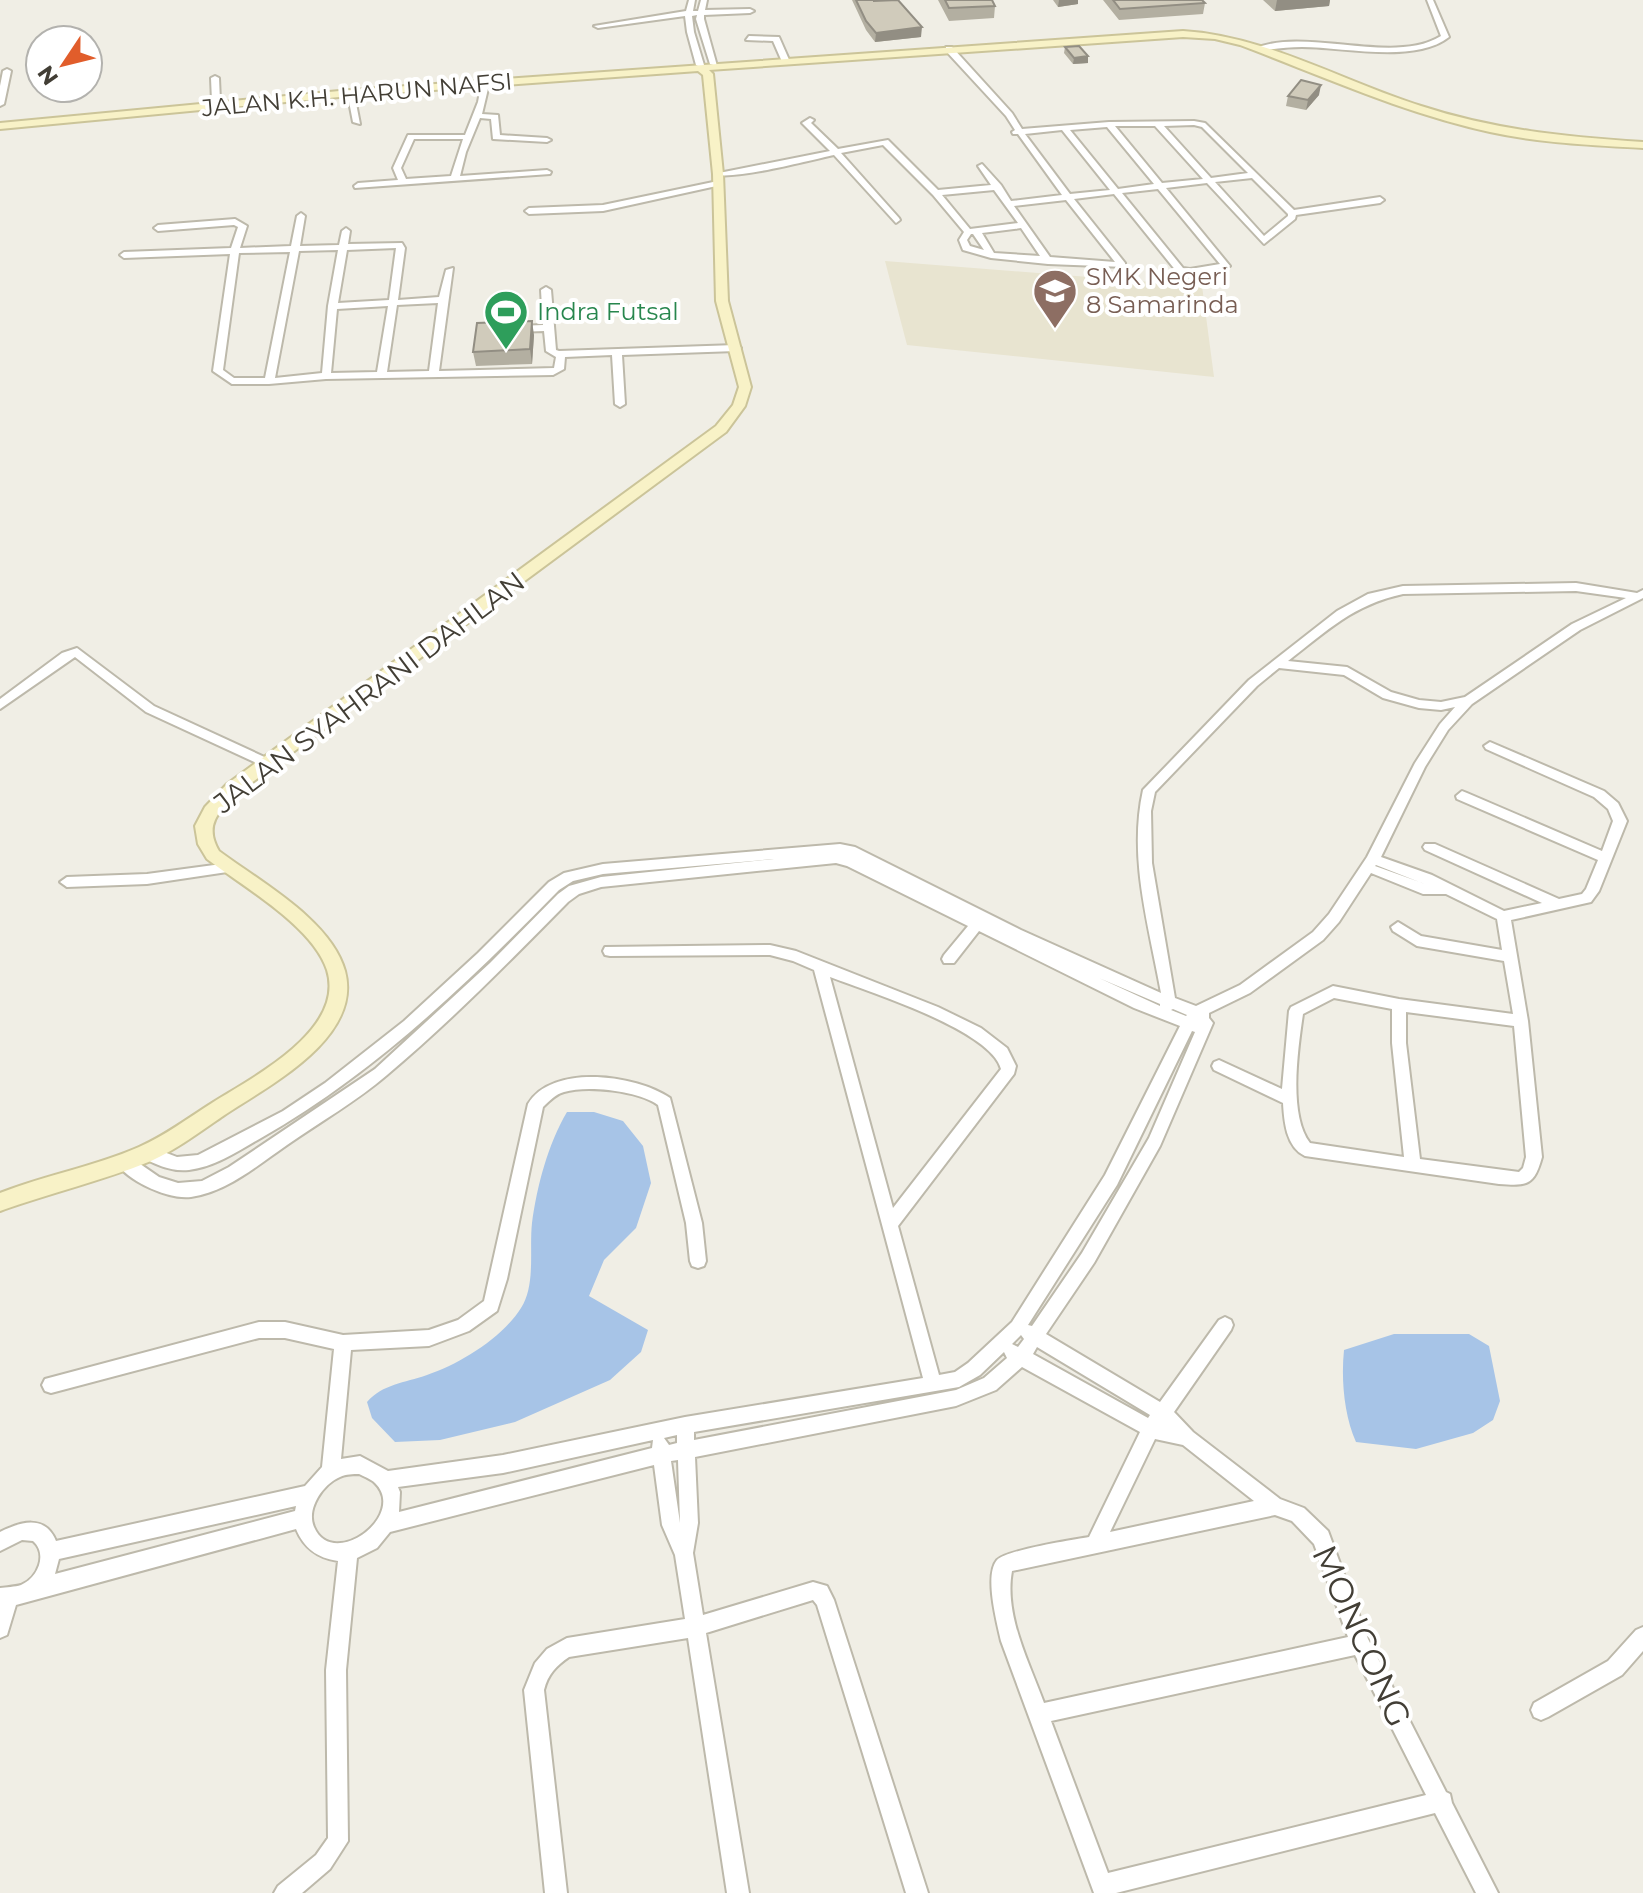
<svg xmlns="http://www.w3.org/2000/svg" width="1643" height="1893" font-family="Montserrat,sans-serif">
<rect width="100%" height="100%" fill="#f0eee5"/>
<path fill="#e8e4d0" d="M885,261L1202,286L1214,377L907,345Z"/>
<path fill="#a7c4e7" d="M567,1112H594L623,1121L643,1146L651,1183L636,1228L604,1260L589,1296L648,1330L641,1352L610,1380L515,1422L440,1440L395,1442L372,1418L367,1402C383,1384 404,1383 427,1375C460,1364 502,1338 521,1308C536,1285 529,1249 532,1223C537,1186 548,1144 567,1112Z
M1394,1334H1469L1489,1346L1500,1401L1493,1420L1473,1433L1416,1449L1356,1442C1344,1415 1341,1379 1344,1350Z"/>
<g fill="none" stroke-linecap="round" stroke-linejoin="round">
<g stroke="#bdb9ab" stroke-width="4">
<path id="street" d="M689,0H695L693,11H698L701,0H707L705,10L750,9L754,11L750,13L704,15V19L717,66L710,64L696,19L697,15L692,16L694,32L704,65L700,67L696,65L687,32L685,16L598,28L594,26L686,11Z
M1427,0H1433L1449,37C1415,64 1343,47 1302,47C1287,47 1273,49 1258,51L1254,49C1304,26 1393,66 1441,36Z
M749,36L779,37L790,62L783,64L773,41L746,40Z
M946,47H952L1012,113L1022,129L1109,122L1194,121L1205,123L1294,210L1380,197L1384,200L1380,203L1296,215L1295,219L1264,244L1207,183L1166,188L1230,266L1190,275L1177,272L1114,194L1074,199L1125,263V267L1048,264L991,258L963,250L959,240L964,232L933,195L883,145L841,153L899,218L900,220L896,223L834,155C811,160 731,181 714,174L830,151L802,123L810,118L814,120L811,123L838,149L888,140L938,190L991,185L978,166L982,164L1001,185L1011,201L1062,195L1018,134H1013L1012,132L1015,130L1006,116L946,51ZM1194,125L1202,127L1248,173L1211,178L1164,126ZM1115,126H1155L1203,179L1162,183ZM1107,127L1154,184L1118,189L1070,130ZM1062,130L1110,190L1070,194L1025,134ZM1252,178L1288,214V216L1264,236L1215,182ZM1158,189L1220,264L1190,269L1183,268L1122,193ZM994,190L1018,223L970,229L942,195ZM1066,200L1115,262L1050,257L1014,206ZM1021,228L1040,256L994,253L982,233ZM971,234H973L984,250L970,246L967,240Z
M7,69L11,71L4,104L0,106V86L3,71Z
M487,74L491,76L482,114L498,115L500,135L547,138L551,140L547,142L493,139L491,119L480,118L466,152L460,176L547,170L551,172L550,174L355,188L354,186L358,183L398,180L393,168L408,135H465L478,102L483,76ZM414,139H463L451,176L406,179L401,168Z
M215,76L219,78L220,101L216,103L212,101L211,78Z
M347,91L354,93L360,124L353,122Z
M718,181H721V185L603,211L529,214L525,211L529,208L603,205Z
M301,213L305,216L300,246L339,245L342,231L346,228L350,231L348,244L402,243L405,248L398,300L439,297L446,270L453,268L439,371L554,368L556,357L546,351L544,331L517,332L512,329L517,326L543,325L541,290L546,287L551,290L556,350L559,351L736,345L741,348L736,351L622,355L625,404L620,407L615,404L612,355L565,357L564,369L553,375L326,379L269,384H232L213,371L230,254L124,258L120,255L124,252L231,248L238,227L234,225L158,231L154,228L158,225L235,219L247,226L240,248L291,246L297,216ZM396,248L389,300L338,303L347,250ZM338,250L328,306L322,373L275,378L299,251ZM290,252L265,378H234L223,370L239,253ZM438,303L429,371L387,372L397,305ZM388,306L377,372L331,373L337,309Z
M1576,583L1637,593L1643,590V598L1580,630L1472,704L1448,730L1425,767L1381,857L1432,875L1504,911L1542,903L1425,850L1423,847L1425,844H1435L1559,899L1582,894L1586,889L1598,860L1457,799L1456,796L1462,791L1467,793L1602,851L1613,821L1608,809L1594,797L1486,749L1484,746L1490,742L1604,791L1618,803L1627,821L1599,891L1591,902L1511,920L1528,1021L1542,1157C1534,1186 1527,1186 1499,1184L1305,1156C1286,1147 1284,1121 1283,1103L1214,1070L1212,1066L1214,1062L1219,1060L1282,1089L1289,1011L1291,1007L1333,986L1399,999L1513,1014L1504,961L1417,946L1393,931L1391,927L1398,922L1421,936L1502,950L1497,919L1446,894H1423L1371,873L1339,922L1323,940L1250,993L1209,1013V1018L1213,1023L1160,1146L1094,1263L1046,1334L1160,1402L1219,1320L1225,1317L1231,1320L1233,1325L1231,1330L1174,1412L1193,1432L1280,1499L1304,1508L1328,1531L1368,1639L1446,1792L1450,1794L1452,1803L1498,1893H1476L1435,1813L1116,1893H1094L1001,1641C997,1623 984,1575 997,1560C1006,1550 1072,1540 1089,1537L1140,1432L1022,1367L996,1390L956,1406L695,1457L698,1523L693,1553L703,1615L813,1582L827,1586L834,1600L928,1893H906L817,1605L813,1600L706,1633L749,1893H727L688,1638L569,1657C556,1666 548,1674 544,1690L567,1893H545L524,1690L535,1663L547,1649L567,1638L685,1619L675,1555L662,1525L654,1465L390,1532L377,1548L357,1558L346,1670L348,1841L330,1869L302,1893H274L278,1886L316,1855L328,1838L326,1670L338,1561C317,1558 304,1548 296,1529L16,1605L7,1635L0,1638V1588C6,1587 15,1587 21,1585C38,1578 48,1554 33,1541L22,1540L0,1551V1532C20,1522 45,1514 56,1541L305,1486L322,1467L334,1349L285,1338H259L51,1393L45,1391L42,1385L45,1379L259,1322H285L343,1335L429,1330L458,1320L484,1301L528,1104C552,1063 637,1075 670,1098L702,1223L706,1261L704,1266L698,1268L692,1266L690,1261L686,1223L658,1105C638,1091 588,1085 564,1092C556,1094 549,1101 543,1107L507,1279L497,1311L469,1331L429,1346L351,1350L341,1459L360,1456L388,1471L503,1455L685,1417L923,1378L814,970L793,961L770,955L610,956L605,955L603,951L605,947L770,945L796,951L938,1007L981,1028L1007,1048L1016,1066L1014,1074L898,1226L939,1375L955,1372L968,1363L1012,1322L1105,1175L1180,1026L1134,1008L979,931L954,963H944L942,959L944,955L968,926L847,866L836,863L601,887L579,894L568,902C510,961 451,1021 387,1075C357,1101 320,1122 287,1145C258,1165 227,1192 191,1197C169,1200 127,1181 116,1162L118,1157L124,1155L130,1157L159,1177L178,1183L202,1181L229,1167L375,1069L490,963L558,894L569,886L601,877L774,859L603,874L573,881L559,890C468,983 375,1073 261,1138C238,1151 215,1167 189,1170C172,1172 157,1165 143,1158L140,1153L143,1148L148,1146L177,1157L198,1155L283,1111L325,1083L404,1021L478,953L549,882L564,873L603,864L840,844L855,847L1021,930L1161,993C1149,926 1128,858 1143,790L1249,680L1337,611L1368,594L1403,586ZM1576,591L1626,598L1572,624L1465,697L1441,702L1419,700L1391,692L1347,667L1288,661C1328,630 1353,605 1403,594ZM1279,668L1344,675L1383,698L1419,708L1441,710L1455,707L1440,724L1415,763L1367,857L1329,914L1313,932L1240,985L1196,1006L1175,998L1152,863L1151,811L1155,792L1257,686ZM1376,865L1422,883L1425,884L1375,866ZM830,977C867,991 991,1030 1001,1069L893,1208ZM1099,978L1160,1004V1006ZM1334,998L1392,1009V1043L1404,1157L1310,1143C1288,1115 1298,1048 1303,1014ZM1173,1009L1187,1015L1186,1016L1171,1010ZM1406,1012L1514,1026L1526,1157L1523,1168L1519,1172L1420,1159L1406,1043ZM1192,1031L1195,1032L1149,1138L1082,1253L1032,1326L1028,1325L1117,1185ZM1021,1335L1024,1339L1018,1347L1012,1344ZM1037,1347L1150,1415L1148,1418L1033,1354ZM1004,1352L1007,1358L984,1378L956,1390L694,1440V1432L959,1387L980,1375ZM677,1435V1443L669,1445L664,1438ZM1155,1439L1183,1445L1254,1501L1110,1532ZM653,1440L652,1448L399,1512L400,1492L398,1487L503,1473ZM678,1460L680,1523L671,1461ZM359,1474C363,1476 371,1479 375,1483C408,1515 333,1571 314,1527C306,1509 323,1484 340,1477C346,1474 353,1474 359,1474ZM296,1506L295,1511L55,1574L59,1559ZM1275,1515L1292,1521L1314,1544L1348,1637L1044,1703C1029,1662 1004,1615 1012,1571ZM1355,1655L1426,1795L1108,1873L1051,1721Z
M77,648L154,706L271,760L273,763L271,766H263L146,712L75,657L0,709V699L62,653Z
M229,863L236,868L234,871L147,884L67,887L60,882L67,877L147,874Z
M1643,1627V1651L1622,1675L1548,1717L1541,1720L1534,1717L1531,1710L1534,1703L1608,1661L1636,1630Z"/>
</g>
<g stroke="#cbc499" stroke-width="4">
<path id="secondary" d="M1183,31C1266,36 1342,81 1421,106C1494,130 1567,137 1643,142V148C1592,145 1540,143 1490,132C1403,113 1322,76 1240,45L1215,39L1183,37L709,70L713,74L723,174L728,301L751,387L745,406L726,432L239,792C220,810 203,824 219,851C259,881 331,920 345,971C363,1038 268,1086 223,1116C200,1132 177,1149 151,1161C102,1181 50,1193 0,1211V1193C45,1175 94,1167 139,1147C165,1136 188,1118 212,1103C253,1077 346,1030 327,970C313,926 242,886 207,859L198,844L195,826L205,807L227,784L716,426L733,405L739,387L716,301L713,174L703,75L698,71L350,96L0,129V123L350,90Z"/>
</g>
<use href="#street" fill="#fff" fill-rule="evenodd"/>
<use href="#secondary" fill="#f8f2c7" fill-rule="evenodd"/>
</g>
<path fill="#b3afa1" d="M852,0H874L921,37L875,42L866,30Z
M938,0H992L995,6L994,18L949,21Z
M1053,0H1078V4L1058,7Z
M1103,0H1202L1205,3L1203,14L1119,20Z
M1263,0H1330L1329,6L1275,11Z
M1065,47L1088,56V63L1073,64L1064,53Z
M1319,95L1306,110L1286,106L1288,96Z
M534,335L532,364L476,366L473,352Z"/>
<path fill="#928e83" d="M1059,0H1078V4L1058,7Z
M1277,0H1330L1329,6L1275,11Z
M922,27L921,37L875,42L876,33Z
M1088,56V63L1073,64L1074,58Z
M1321,85L1319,95L1306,110L1308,100Z
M532,321L534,335L532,364L530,349Z"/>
<path fill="#d0cbbb" stroke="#928e83" stroke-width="2" d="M856,0H874V1L898,0L922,27L876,33L866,21Z
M945,0H992L995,6L949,8Z
M1113,0H1202L1205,3L1120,9Z
M1079,46L1088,56L1074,58L1065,47Z
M1301,80L1321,85L1308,100L1288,96Z
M532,321L530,349L473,352L477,323Z"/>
<defs>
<g id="school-pin" transform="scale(2.3)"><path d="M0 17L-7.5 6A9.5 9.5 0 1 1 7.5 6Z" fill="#8d6e63" stroke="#fff"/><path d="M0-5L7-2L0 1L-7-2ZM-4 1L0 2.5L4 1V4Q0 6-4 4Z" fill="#fff"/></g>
<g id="stadium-pin" transform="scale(2.3)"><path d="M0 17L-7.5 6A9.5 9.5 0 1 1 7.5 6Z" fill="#2e9e5b" stroke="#fff"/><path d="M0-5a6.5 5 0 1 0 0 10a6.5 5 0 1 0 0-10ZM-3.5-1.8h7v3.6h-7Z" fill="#fff"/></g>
</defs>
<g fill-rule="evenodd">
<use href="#school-pin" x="1055" y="291"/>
<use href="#stadium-pin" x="506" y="312"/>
</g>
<g text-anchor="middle" stroke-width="8" stroke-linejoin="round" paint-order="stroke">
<g font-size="24" fill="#423e35" stroke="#fff">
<text transform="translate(357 95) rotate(-5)" y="8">JALAN K.H. HARUN NAFSI</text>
</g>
<g font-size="24" fill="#785e54" stroke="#fff" text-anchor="start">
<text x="1086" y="285">SMK Negeri<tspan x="1086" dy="28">8 Samarinda</tspan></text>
</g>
<g font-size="24" fill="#27864d" stroke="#fff" text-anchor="start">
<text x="537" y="320">Indra Futsal</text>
</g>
<g font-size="28" fill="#423e35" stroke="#fff">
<text transform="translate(369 692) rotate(-37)" y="10">JALAN SYAHRANI DAHLAN</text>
</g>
<g font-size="34" fill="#423e35" stroke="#fff">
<text transform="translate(1362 1636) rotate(66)" y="12">MONCONG</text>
</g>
</g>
<g transform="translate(64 64) rotate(235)"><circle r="38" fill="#ffffff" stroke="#b3b2ae" stroke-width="2"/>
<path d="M0-6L14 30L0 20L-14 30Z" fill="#e15d2b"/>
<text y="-12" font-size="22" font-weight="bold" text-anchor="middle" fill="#423e35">N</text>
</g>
</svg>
